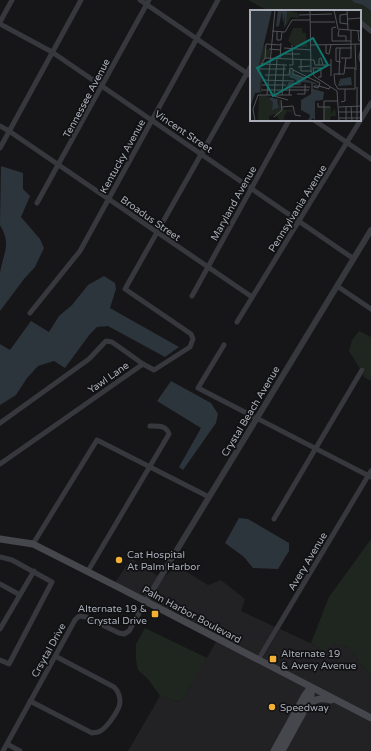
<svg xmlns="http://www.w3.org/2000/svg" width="371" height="751" font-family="'Varela Round',sans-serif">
<rect width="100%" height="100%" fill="#161618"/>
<path fill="#222225" d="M131,558L158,576L144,598L115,583Z
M177,566L208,585L221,580L245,599L241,611L275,627L257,657L149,600L164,577Z
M280,629L325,650L334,643L350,648L360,663L371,676V715L262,659Z
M216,642L307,688L271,751H128L160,696L181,702Z
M314,691L371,720V751H285Z"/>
<path fill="#1e261f" d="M248,0H351L355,3L363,5L371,11V29L360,20V11H268Z
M359,331L371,337V381L364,377L363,374L365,370L361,367L360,369L349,351L352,340Z
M371,539V676L360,663L350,648L334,643L325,651L311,643L329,597Z
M145,628L207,658L181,702L160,696L148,679L138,670L136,660V644Z"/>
<path fill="#2c353c" d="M351,0H371V11L363,5L355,3Z
M1,166L23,173V189L30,196L21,217L40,239L44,248L35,267L24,279L0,311C0,299 0,285 0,273C3,253 12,245 0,225Z
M104,276L115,283L116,289L110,308L179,347L165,357L108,326L97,327L90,334L65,368L54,361L38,366L27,378L16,395L0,405V344L10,350L31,321L49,332L59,316L72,305L88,285Z
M171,381L211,403L218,414L216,423L183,470L179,467L201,428L157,401Z
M239,518L248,519L289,543V551L278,569L253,568L244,557L225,543Z"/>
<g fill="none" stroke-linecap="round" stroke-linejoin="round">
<path stroke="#37383d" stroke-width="5" d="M140,0L251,76
M0,22L12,0
M360,22L371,31
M0,24L52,52L354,259
M314,120L371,159
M0,126L9,131L252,297
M0,148L81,0
M37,203L149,0
M337,286L371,309
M192,296L289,120
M30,313L80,251L218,0
M237,322L371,103
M224,345L198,388L371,477
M0,423L89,359L106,341L112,342L143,364L154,370L190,347L193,339L191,334L125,289L251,66
M0,464L143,364
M274,519L362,370
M33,544L97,440L209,497
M0,557L12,560L52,582L9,664L0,660
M88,571L169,434C166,425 158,426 150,426
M0,584L20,595
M0,629L34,571
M258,660L371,471
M30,701L92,733C94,732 96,733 98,732C106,730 120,709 120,702C120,696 118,691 114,687L55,656
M7,744L20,751
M3,751L75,620L79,616L86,617L119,633L124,634L129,631L146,601"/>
<path stroke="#37383d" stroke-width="6" d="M146,601L371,230"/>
<path stroke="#45474d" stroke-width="7" d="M0,539L33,544L120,588L371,718
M309,705C316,698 322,698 331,700
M274,751L305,695L311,687
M282,751L311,698V687"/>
</g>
<g fill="#f2b134" stroke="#111113" stroke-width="1.5">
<circle cx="119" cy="560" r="4"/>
<rect x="151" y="610" width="8" height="8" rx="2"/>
<rect x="269" y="655" width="8" height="8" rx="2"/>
<circle cx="272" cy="707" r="4"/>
</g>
<g text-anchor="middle" stroke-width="3.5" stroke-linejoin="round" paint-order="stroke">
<g font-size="10" fill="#a8adb8" stroke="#111113">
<text transform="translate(86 98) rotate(-62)" y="4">Tennessee Avenue</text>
<text transform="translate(184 131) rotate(34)" y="4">Vincent Street</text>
<text transform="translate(122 156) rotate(-61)" y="4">Kentucky Avenue</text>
<text transform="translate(233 203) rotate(-61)" y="4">Maryland Avenue</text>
<text transform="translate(297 208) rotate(-58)" y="4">Pennsylvania Avenue</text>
<text transform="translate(151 218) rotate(35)" y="4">Broadus Street</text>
<text transform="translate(108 377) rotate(-35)" y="4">Yawl Lane</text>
<text transform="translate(250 411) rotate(-59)" y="4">Crystal Beach Avenue</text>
<text transform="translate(307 561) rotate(-59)" y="4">Avery Avenue</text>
<text transform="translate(192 614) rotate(28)" y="4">Palm Harbor Boulevard</text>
<text transform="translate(48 650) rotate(-61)" y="4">Crsytal Drive</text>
</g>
<g font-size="10" fill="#a8adb8" stroke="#111113" text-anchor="start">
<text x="127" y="558">Cat Hospital<tspan x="127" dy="12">At Palm Harbor</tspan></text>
<text x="147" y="612" text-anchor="end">Alternate 19 &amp;<tspan x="147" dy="12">Crystal Drive</tspan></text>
<text x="281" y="657">Alternate 19<tspan x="281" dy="12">&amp; Avery Avenue</tspan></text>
<text x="280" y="711">Speedway</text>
</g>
</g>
<g transform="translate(250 10)">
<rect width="111" height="111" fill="#161618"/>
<path d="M36,0L48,3L49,8L41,7L36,16ZM43,18H52L53,23H56L57,37L44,36L38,31ZM14,34L16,39L20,40L19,48H15L10,60L12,65V79L10,80L11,68L8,59ZM9,85H16L23,93L24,100L29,98V92L25,88L29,89L34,100H42L41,109V102L37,101L33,109L39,111H30L26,104L19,106V111H8ZM74,97H81V104L85,98L86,106H81L80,111H74Z" fill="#1e261f"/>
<path d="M0,0H22L8,59L11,67L10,81L13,82L5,83L0,98ZM28,0H36L37,2L36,14L34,18L35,3L33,13L32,1L29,16L26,17ZM41,58L42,64L68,74H63V79L74,82L73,90L65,91V111L63,108L61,111H55L59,109L60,105L51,100V90L61,84V73L52,72L50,75H43L35,79L39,72L48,73L45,69L39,67ZM101,67L102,75L88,76L90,69ZM18,87L27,89L29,98L22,100L23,93Z" fill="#2c353c"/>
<path fill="none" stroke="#505258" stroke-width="1" d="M60,0L61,61L65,67L87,81L89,111M84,0L88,19L111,21M97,0L98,20M98,4L90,5V13L98,14M49,5L82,4M98,9L111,8M60,12H85M86,17L82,18V31H101M89,20L88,26H96V31M22,21L35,22L42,10H60M27,21V30H31L32,22M108,21L109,31H111M105,34L106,60M31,35L16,34L15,48L9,59H36M60,35L111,34M76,35V43L79,44L81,35M34,38L61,40M111,38L109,47L111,55M19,39L31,40M35,44H50M15,48L64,50L65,55H81M91,48H101V20M27,49L24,86L38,90M30,49L31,33M81,49V66M51,50V61H61M91,52L86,51V38H102M11,54L37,55M39,55H43L42,35M69,55V49L71,48L73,55M48,57L60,56M95,58H105V79H88L85,74L84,64H94L96,48M43,60L70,73M66,62L64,64L63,58H71V67H68M15,65H39L40,58L43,59V64L54,68L58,67M89,65L90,38M12,70L44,71M70,73L69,76L79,79L80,77M12,75H36M64,76H69L68,78L64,77ZM107,77V111M11,80H59M47,84H55V74M17,85L25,0M32,85L34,55M39,85L40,77H60M91,92L95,91V79M68,93V97H80M101,96L102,111M32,97L43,96L45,105L51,106M89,97L111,96M96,97V111M89,102H111M24,107L32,100L31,90M89,108H111M5,111L3,99L8,85H42M74,111V91H88"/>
<path fill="#0f766e" fill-opacity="0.15" stroke="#0f766e" stroke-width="2" d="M63,28L78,55L23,86L7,58Z"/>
<rect width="111" height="111" fill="none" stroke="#a8adb8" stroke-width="2"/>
</g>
</svg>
